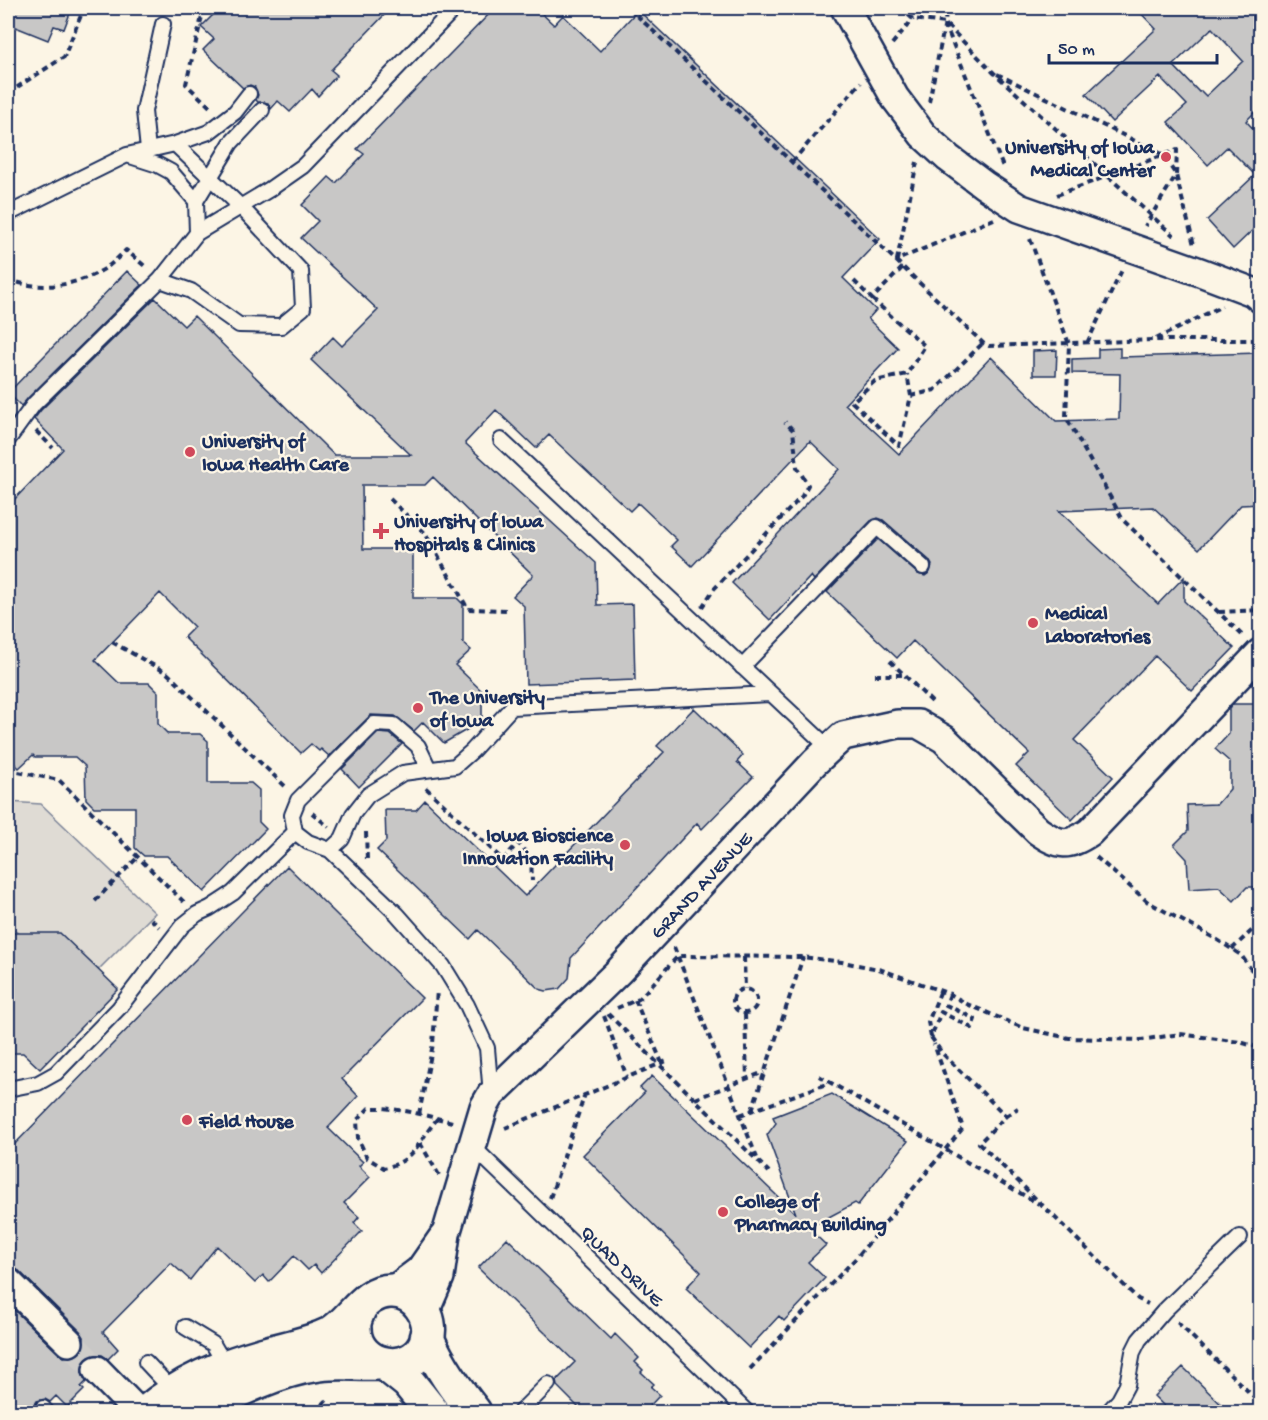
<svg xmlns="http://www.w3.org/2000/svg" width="1268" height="1420" font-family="'Gochi Hand',sans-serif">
<rect width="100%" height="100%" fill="#fcf5e5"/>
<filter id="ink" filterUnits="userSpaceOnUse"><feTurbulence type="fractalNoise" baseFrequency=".0167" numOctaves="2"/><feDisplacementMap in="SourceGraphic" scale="12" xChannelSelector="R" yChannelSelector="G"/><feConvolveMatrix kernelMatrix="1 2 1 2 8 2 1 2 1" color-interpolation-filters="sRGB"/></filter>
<g filter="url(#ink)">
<path fill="#dfdbd4" stroke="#7d8599" stroke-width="1.5" d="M8,802L41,804L155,913L98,970L18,933L13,929H8Z"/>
<path fill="#c8c7c6" stroke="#1b2f5e" stroke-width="1.5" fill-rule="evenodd" d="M8,8H72L64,29L54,26L48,40L8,24Z
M220,8H391L331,70L337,75L318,96L312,89L290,112L278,101L271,109L268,103L258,102L256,100L258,95L255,87L250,85L243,88L203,50L214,39L201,27Z
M495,8H536L554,25L563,15L600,51L638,10L880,239L843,278L876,310L868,319L898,348L845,404L899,454L991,357L1056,421L1119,419L1120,374L1072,373V359L1098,358V349L1120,348V357L1260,353V504L1241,505L1199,549L1153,507L1059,511L1158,604L1184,577V601L1234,648L1192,691L1155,656L1074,740L1113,777L1072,820L1016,766L1029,753L913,641L897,658L827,592L878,539L918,574L925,576L930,572L932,565L929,560L883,520L878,518L871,521L814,580L811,576L770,620L732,583L839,469L810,441L692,566L671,546L677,540L638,503L630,511L549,435L536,448L496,410L465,443L596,563L597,605L633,604L635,680L526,684L524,606L513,596L533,575L433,477L425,485H362L363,549H407L413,555V598H457L463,604V643L471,650L455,665L482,691V721L444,743L423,722L414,731L395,716L371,715L329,756L321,749L319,751L311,744L301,753L184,637L194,627L160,593L95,660L119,683H149L158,692V724L168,734H200L208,741V783H251L259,790V822L266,829L204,892L167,856H144L135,848V807H94L86,799L85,766L75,757H35L33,755L19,768L8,757V506L63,449L34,419L41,410L155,298L184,326L194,316L334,455H411L311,360L333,337L342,346L378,310L301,238L318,221L302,205L329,177L336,183L364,154L357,149Z
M1136,8H1260V107L1246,121L1260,136V223L1233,249L1207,220L1255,175L1227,147L1208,165L1168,122L1187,105L1160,77L1112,122L1086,94L1156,29ZM1212,28L1243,61L1206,96L1201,91L1199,92L1173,65Z
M127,271L142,285L28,398L21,406L8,393Z
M1057,350L1056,375H1033V351Z
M1233,704H1260V887H1247L1234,901L1219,887L1189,889L1187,859L1174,845L1188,831L1187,805L1217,804L1230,789V762L1215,749L1229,734V709Z
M694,708L743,755L737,762L753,777L702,829L697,823L571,958L569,978L559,989L546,991L539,989L478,930L470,939L377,850L386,841L385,810H416L425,800L525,896L664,752L657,746Z
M378,733L390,734L402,744L359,787L342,769Z
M287,866L422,998L342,1079L358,1096L328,1128L363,1162L359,1166L370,1177L344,1203L359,1217L354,1223L362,1231L321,1273L314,1265L308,1270L294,1256L269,1282L263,1275L255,1283L217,1246L190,1280L171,1263L103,1332L118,1349L108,1359L102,1355H94L86,1359L82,1365V1373L86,1382L81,1387L84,1390L67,1407L56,1396L50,1402L45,1399L37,1401L34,1406L35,1413H8V1304L58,1353L64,1357H73L80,1353L84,1345V1337L80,1331L19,1271L8,1267V1151Z
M8,933H60L118,989L40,1069L23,1053H8Z
M652,1076L796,1214L767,1135L776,1123L773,1117L832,1094L908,1141L858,1205L855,1203L808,1228L826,1245L808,1262L825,1278L784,1321L779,1316L749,1348L686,1288L701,1272L583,1155L645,1092L640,1088Z
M507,1238L611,1339L615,1334L639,1358L635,1362L643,1370L641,1372L654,1384L651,1387L660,1395L643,1413H584L557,1386L556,1381L575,1362L478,1268Z
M1183,1367L1230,1413H1171L1154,1396Z"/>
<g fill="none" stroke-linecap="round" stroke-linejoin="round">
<path stroke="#cfcdca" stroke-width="27" stroke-dasharray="27 14" stroke-linecap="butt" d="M69,1342L97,1370"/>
<g stroke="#1b2f5e" stroke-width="18">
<path id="lane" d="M148,150L144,111L163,24
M127,155L158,165L171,172L196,201L197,233
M196,201L231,143L262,110
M8,214L127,155L175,144L209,132L235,112L249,94
M160,280L191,291L239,325L281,326L303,308L301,271L241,207L175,144
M8,440L34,404L160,280L197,233L270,189L303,166L455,8
M501,440L829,748
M742,667L877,527L923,567
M330,850L308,842L295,832L292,815L298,800L374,724L394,725L418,746L429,769
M8,1089L38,1083L56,1073L119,1008L182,926L197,914L210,908L233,893L295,832
M491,1095L487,1048L467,1005L443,966L397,914L330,850L342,839L353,814L368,795L403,773L455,766L472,751L512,707L770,694
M471,1145L747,1412
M185,1327L213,1344L227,1368
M146,1362L174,1392
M43,1408L47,1412
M520,1412L548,1384
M1108,1412L1119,1400L1127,1385L1133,1352L1139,1340L1164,1311L1240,1237"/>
</g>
<g stroke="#1b2f5e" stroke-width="32">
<g id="street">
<path d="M845,8L895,98L923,135L948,158L984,185L1019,208L1200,272L1253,292L1260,298"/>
<path d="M8,1282L69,1342"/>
<path d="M392,1291L420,1270L443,1237"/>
<path id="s1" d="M425,1312L440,1277L446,1234L484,1107L491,1095L619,971L815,762L843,736L898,724H918L944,739L1038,831C1060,846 1068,847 1090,832L1260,653"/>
<path d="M97,1370L138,1412"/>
</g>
</g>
<g stroke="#1b2f5e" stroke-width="38">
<path id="secondary" d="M427,1338C439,1366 456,1389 474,1412
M388,1366L408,1382L432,1412
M147,1412C183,1382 219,1367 265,1354C286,1348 310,1344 330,1334C352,1322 364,1290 392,1291C416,1291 434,1317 427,1340C414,1379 355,1369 354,1329C353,1321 357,1314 360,1307
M198,1412C232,1391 281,1369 320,1364C339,1361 358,1364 377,1363"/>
</g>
<path stroke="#1b2f5e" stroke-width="4" stroke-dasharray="6 4.5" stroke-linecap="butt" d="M204,8L186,84L211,108
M629,8L983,343L989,346L1154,340H1260
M900,8L913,19L945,23L994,73L1174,236
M945,24L1003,167
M892,44L913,19
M997,74L1162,154L1176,175L1194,245
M8,93L64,57L84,8
M929,102L945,23L946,8
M792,162L861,82
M917,162L897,260L994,219
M1057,195L1177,150L1176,175L1145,226
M1030,239L1069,344L1066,417L1123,520L1243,636
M8,279C39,292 77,286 106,268C113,263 120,256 126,250L147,268
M854,281L872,299L903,267
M872,299L925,346L907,374L875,381L852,402L899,446L911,396L907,374
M1156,339L1222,306
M1087,343L1122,270
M911,396L935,390L983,343
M36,431L53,448
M390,499L425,533L468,609L506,610
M702,607L714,589L802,496L808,485L797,467L793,430L785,422
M1219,612L1260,610
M112,642L167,673L288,789
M890,661L933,703
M875,675H904
M8,770L59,780L184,902
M426,788L503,860L518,843L531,857L532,881
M312,813L329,827
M366,832L367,860
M1096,857L1148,902L1216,939L1241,955L1260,982
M95,901L138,857
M151,919L159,927
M674,947L757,1158
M1232,949L1260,923
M744,957L745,989
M733 1001a12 12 0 1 1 24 0a12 12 0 1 1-24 0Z
M950,994L946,1005L975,1019L972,1028L941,1012L931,1037L942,1053L1006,1116L979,1143L1138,1299L1148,1304
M635,1000L662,1063
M617,1008L639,999L678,956L803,957L842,962L879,969L950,994L967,1004L1023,1028L1069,1038L1141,1040L1180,1034L1240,1042L1260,1048
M608,1014L769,1172
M745,1014L747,1079
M604,1016L627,1077
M931,1037L928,1022L941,990
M819,1076L1039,1204
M695,1099L764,1072
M752,1110L803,957
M419,1114L433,1044L437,990
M740,1115L829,1083
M1006,1116L1018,1108
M438,1118C417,1142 417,1160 384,1168L367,1158L358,1138L357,1120L369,1108C398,1107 428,1116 456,1123
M505,1128L669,1060
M420,1143L439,1175
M550,1198L585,1094
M1177,1322L1260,1403
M750,1369L857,1257L963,1128L934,1044
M315,1412L328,1399
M567,1412L574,1405"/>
<use href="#lane" stroke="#fcf5e5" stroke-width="14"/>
<use href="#street" stroke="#fcf5e5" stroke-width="27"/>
<use href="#secondary" stroke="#fcf5e5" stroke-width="33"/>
</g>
</g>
<g fill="#d1495b" stroke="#fcf5e5" stroke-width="2">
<circle cx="1166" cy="157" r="6"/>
<circle cx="190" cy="452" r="6"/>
<path d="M378 522h6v6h6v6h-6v6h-6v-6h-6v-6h6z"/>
<circle cx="1033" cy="623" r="6"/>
<circle cx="418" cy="708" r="6"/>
<circle cx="625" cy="845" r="6"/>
<circle cx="187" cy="1120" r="6"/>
<circle cx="723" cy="1212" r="6"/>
</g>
<g text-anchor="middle" stroke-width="4.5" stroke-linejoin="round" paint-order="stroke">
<g font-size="20" font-weight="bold" fill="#1b2f5e" stroke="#fcf5e5" text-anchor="start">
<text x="1154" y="153" text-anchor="end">University of Iowa<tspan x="1154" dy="23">Medical Center</tspan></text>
<text x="202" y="447">University of<tspan x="202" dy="23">Iowa Health Care</tspan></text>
<text x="394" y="527">University of Iowa<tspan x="394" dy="23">Hospitals &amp; Clinics</tspan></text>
<text x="1045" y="619">Medical<tspan x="1045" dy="23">Laboratories</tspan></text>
<text x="430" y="703">The University<tspan x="430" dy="23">of Iowa</tspan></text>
<text x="613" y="841" text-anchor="end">Iowa Bioscience<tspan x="613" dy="23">Innovation Facility</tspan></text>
<text x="199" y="1127">Field House</text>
<text x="735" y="1207">College of<tspan x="735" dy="23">Pharmacy Building</tspan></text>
</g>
<g font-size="20" fill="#1b2f5e" stroke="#fcf5e5">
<text dy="7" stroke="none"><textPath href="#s1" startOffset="525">GRAND AVENUE</textPath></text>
<text transform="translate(623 1265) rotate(44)" y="7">QUAD DRIVE</text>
</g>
</g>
<rect width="1268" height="1420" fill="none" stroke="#fcf5e5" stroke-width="30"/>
<rect x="15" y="15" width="1238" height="1390" fill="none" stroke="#1b2f5e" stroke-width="2" filter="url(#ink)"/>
<path d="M1049 54v9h168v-9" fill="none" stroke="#1b2f5e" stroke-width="3"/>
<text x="1058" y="54" font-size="18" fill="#1b2f5e" stroke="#fcf5e5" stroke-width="4.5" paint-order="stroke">50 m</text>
</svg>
